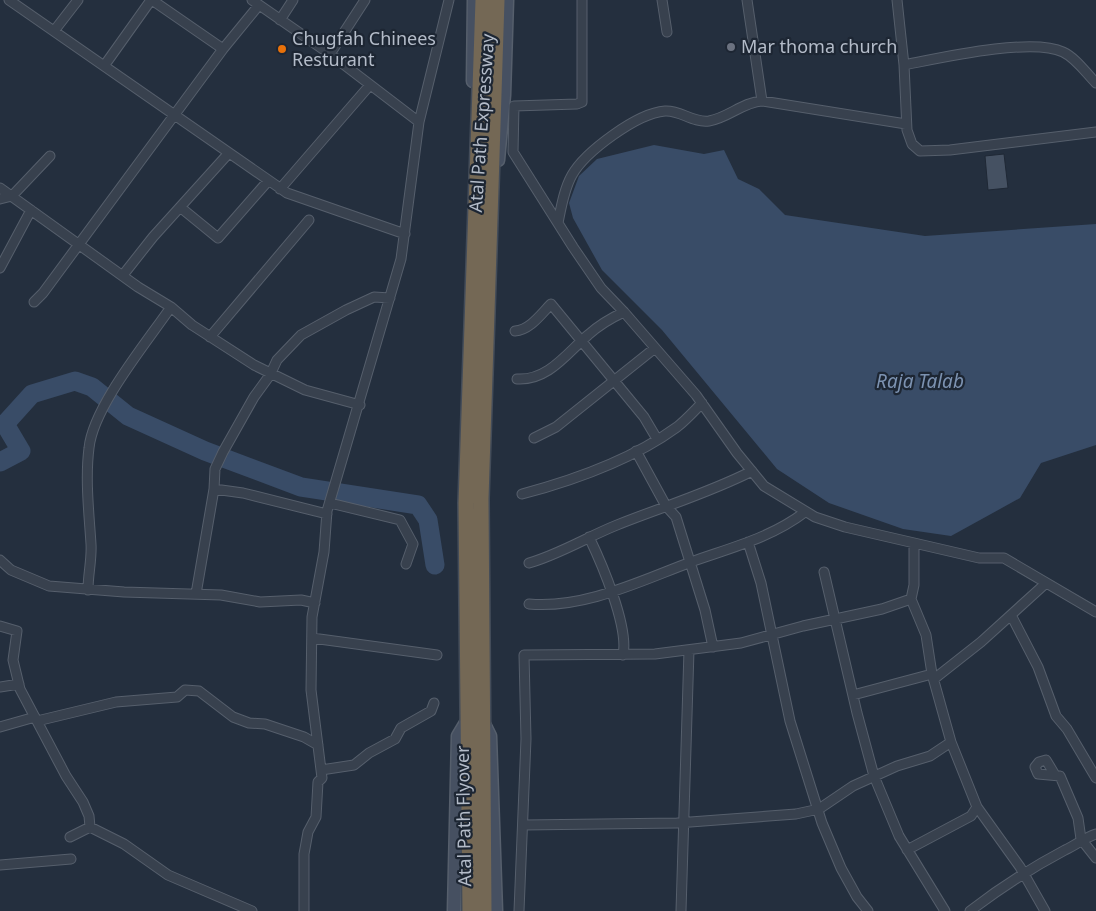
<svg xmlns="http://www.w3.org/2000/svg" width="1096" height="911" font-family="'Noto Sans',sans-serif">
<rect width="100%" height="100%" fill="#242f3e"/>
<path fill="#394c67" d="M654,145L704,154L724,150L738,179L759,189L785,215L925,236L1096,224V445L1041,463L1020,498L951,536L903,529L829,503L777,469L662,330L602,270L573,218L569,203L579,176L597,159Z"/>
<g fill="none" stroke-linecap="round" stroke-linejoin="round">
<path stroke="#394c67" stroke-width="19" d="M0,462L21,451L5,424L32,394L75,381L92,387L128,416L205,451L301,487L418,505L428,520L435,565"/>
</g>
<path fill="#455162" stroke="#1f2835" d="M1004,154L1008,188L988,190L985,156Z"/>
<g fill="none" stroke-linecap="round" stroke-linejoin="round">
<g stroke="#565f6c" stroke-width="11">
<path id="street" d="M9,0L287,193L405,234
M152,0L223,49
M252,0L330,54L419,122L401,259L327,511L324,552L312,617L311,690L322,778L318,782L316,817L308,832L304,854V911
M582,0V102L577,104L514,106L513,152L573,247L601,288L624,312L696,395L737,453L764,486L815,517L845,527L979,558H1004L1096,612
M662,0L667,32
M747,0L762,101
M897,0L904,65L907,130L912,144L920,151L950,150L1096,132
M280,20L293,0
M54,31L78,0
M330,54L365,0
M904,65C940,58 1032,37 1063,52C1076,58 1086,73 1096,83
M104,66L151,0
M419,122L449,0
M0,188L138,287L171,307L192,325L254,365L305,390L360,405
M280,189L370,85
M0,199L12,196L50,156
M180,207L218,238L268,181
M558,223C561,208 564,189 572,175C585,152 637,113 665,111C681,110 692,123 709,121C728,118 743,102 762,101L906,124
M0,268L31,210
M123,275L153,237L228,154
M34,302L43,293L223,49L259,5
M515,331C530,330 541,314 551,304L644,417L657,439
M210,337L309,220
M517,379C548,381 567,353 588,335C599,325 611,318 624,312
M534,438L556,427L655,348
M636,451L666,506L676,517L705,610L713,647
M214,489L243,493L327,514
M522,494C575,480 633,459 677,427C686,420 694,411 702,403
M330,503L400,520L413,544L406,564
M589,537C602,564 629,627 623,655
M748,542L761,583L790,721L822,823L841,868L857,897L868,911
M914,543V585L911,599L926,635L932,674L951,742L977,807L1020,867L1045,911
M0,560L11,570L49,586L124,592L221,595L260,602L301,600L315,603
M529,563C560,554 587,537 617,525C662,507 709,493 752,471
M824,572L857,713L874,776L899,836L945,911
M88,590C88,574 92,559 91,544C89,513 85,479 89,448C93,407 147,342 171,307
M196,594L214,489L215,469L223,452L254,397L270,375L277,360L301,335L346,310L374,297L390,298
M529,604C584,609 640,581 691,562C730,548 771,538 805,512
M1011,615L1038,667L1056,716L1067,729L1096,778
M0,626L17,631L13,660L20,689L66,776L83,802L89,816L90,827
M312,638L437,655
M934,679L981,642L1045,584
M0,687L19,684
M853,695L932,674
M37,721L116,702L177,697L185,690L199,691L233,717L249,723L265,724L304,737L318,745
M0,727L35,717
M321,770L354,765L369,753L395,739L401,728L431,711L434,703
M1055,775L1046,760L1039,762L1035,767L1038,774L1060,776L1078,818L1081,839L1096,858
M524,825L677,823L796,814L819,809L853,786L897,766L930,756L951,742
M90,827L124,844L168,875L252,911
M70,837L90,827
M907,850L971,816L977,807
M0,865L71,859
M519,911L526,739L524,655L655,654L741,643L803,626L882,609L911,599
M681,911L689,650
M970,911C1000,888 1031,868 1065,850C1076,845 1084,838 1096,834"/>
</g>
<g stroke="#565f6c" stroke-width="15">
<path id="secondary" d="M473,81L474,0
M498,160L504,95L507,0
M483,722L490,736L496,911
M454,911L458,736L467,721"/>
</g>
<g stroke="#434c59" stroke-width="18">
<path id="highway" d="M470,911L466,503L483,0
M484,911L481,499L497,0"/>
</g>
<use href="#street" stroke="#38414e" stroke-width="9"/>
<use href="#secondary" stroke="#465061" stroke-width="12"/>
<use href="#highway" stroke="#746855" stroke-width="15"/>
</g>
<circle fill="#6b7280" stroke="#1d2633" stroke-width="2" cx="731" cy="47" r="5"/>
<circle fill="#e8710a" stroke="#1d2633" stroke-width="2" cx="282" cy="49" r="5"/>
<g text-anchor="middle" stroke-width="4.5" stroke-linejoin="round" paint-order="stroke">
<g font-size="18" fill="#b4bcc9" stroke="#1d2633" text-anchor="start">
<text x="292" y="45">Chugfah Chinees<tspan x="292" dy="21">Resturant</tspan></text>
<text x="741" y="53">Mar thoma church</text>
</g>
<g font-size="18" fill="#b4bcc9" stroke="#1d2633">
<text transform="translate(482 123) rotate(-86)" y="6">Atal Path Expressway</text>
<text transform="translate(464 816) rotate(-91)" y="6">Atal Path Flyover</text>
</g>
<g font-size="19" font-style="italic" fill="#7c92b1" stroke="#1d2633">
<text x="920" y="388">Raja Talab</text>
</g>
</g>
</svg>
